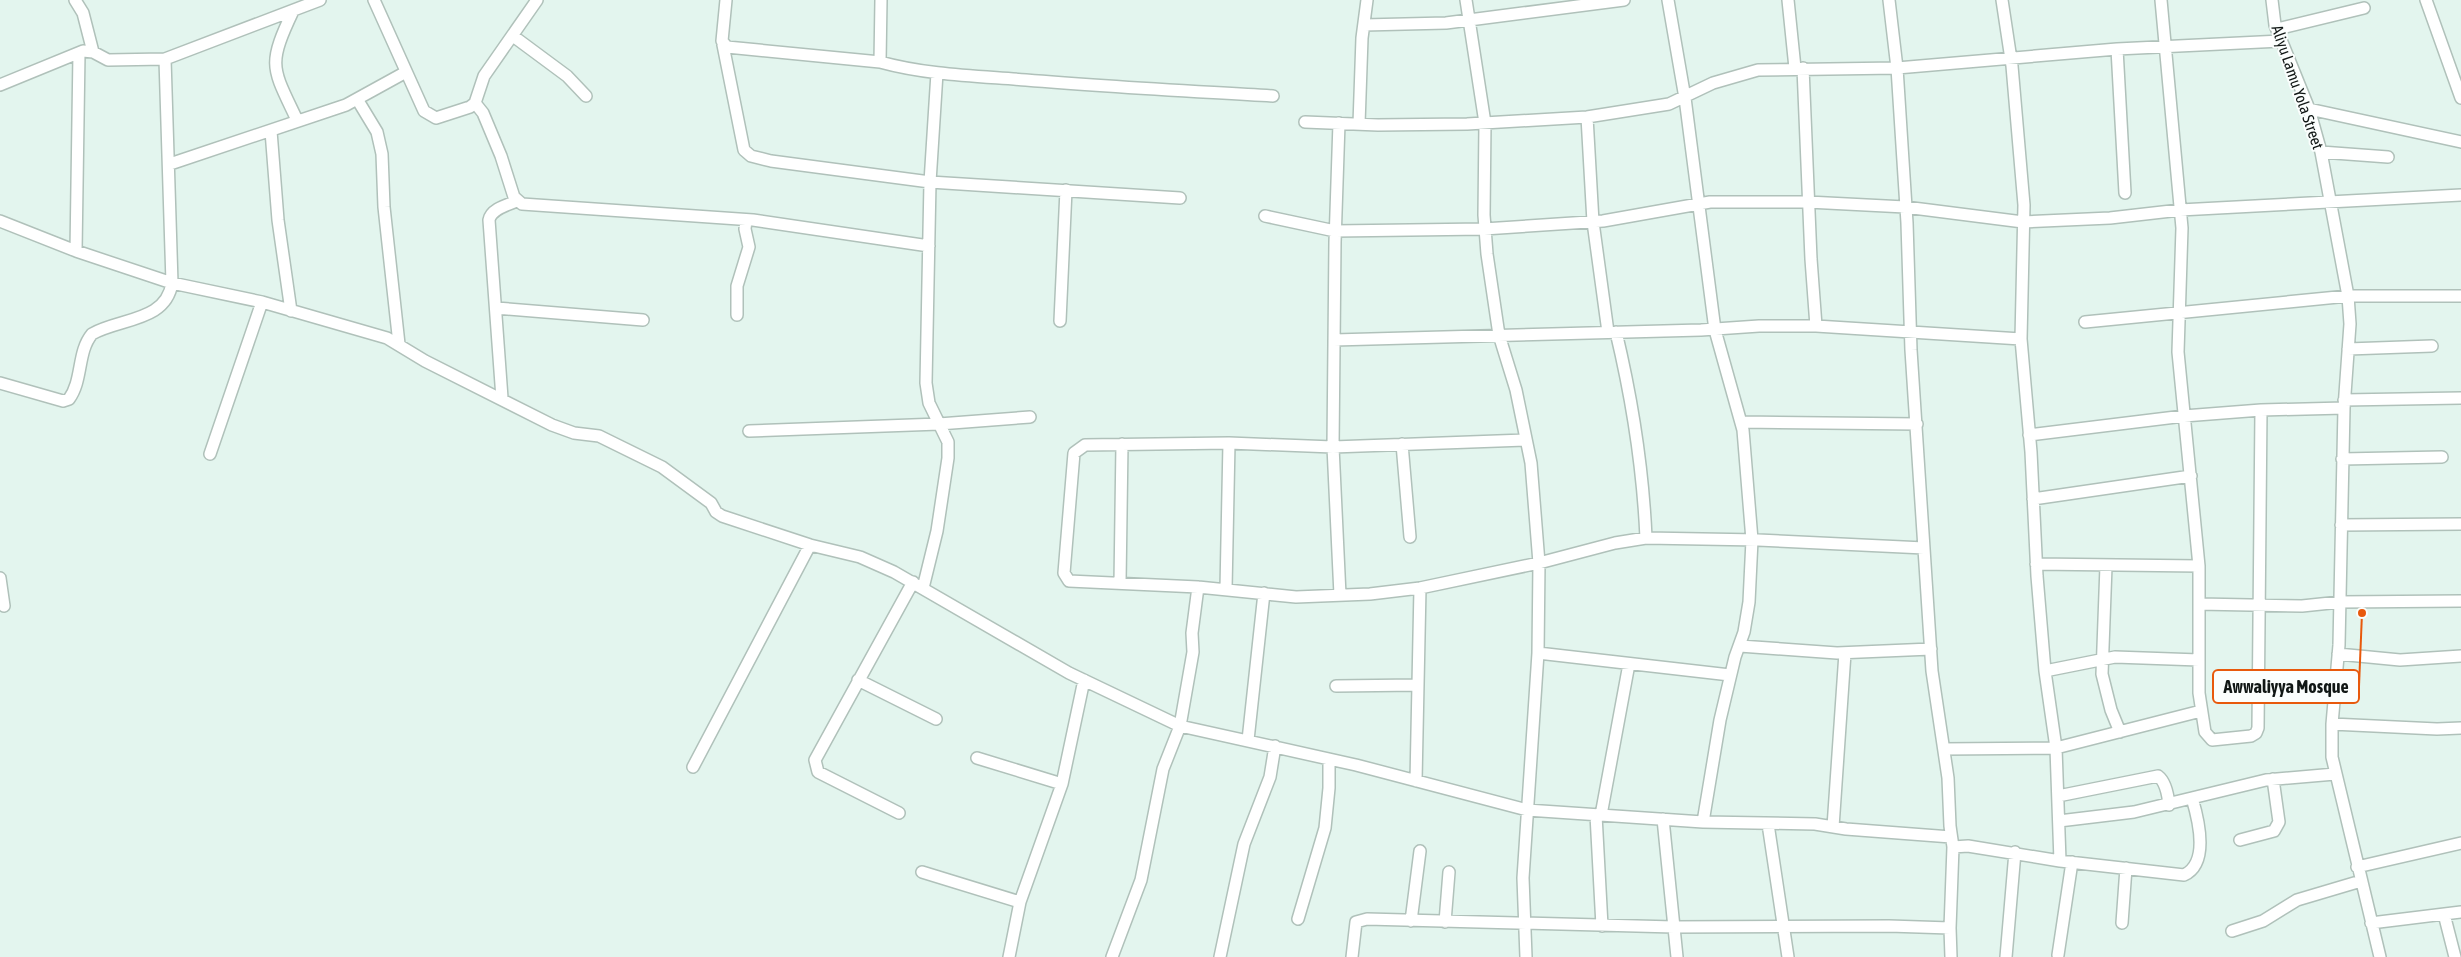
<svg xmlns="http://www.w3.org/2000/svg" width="2461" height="957" font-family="'Asap Condensed',sans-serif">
<rect width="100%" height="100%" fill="#e3f5ee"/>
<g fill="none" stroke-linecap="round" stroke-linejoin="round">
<g stroke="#b0c1ba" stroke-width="14">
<path id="minor" d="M75,0L83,13L93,52
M374,0L424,111L436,118L470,107L475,103L484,76L537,0
M726,0L722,41L727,47L880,62
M881,0L880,62C927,75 977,76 1026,80C1108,87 1190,91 1273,96
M1466,0L1485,123L1484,215L1487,254L1499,335L1516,390L1531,463L1539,563L1538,653L1523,878L1526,957
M1668,0L1685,98L1715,330L1743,430L1752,540L1749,602L1744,632L1735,657L1720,720L1703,822
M1788,0L1795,68
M1889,0L1897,68L1907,223L1911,350L1932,671L1948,778L1950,826L1953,847
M2002,0L2012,66L2024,205L2021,339L2031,452L2037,576L2045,671L2056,748L2201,711
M2161,0L2182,228L2178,352L2199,566V693L2205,732L2212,740L2251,736L2256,733L2258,728L2261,410
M2272,0L2275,25L2309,109L2321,152L2348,296L2350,324L2344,408L2339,645L2332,724V757L2380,957
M2426,0L2461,98
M293,11C267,66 272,67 297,120
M1364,25L1446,23L1624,0
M2277,29L2364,8
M513,36L567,76L586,96
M723,45L744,150L751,156L771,161L930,182L1180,198
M2117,49L2125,193
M1803,68L1811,259L1816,326
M0,85L83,51L93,52L108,60L165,59L320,0
M357,99L377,132L382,154L384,207L399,344
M475,103L483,113L501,156L514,197L522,204L753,220L929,246
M2309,109L2461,142
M1587,117L1593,222L1608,332
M1305,122L1378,125L1467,124L1587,117L1669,104L1713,83L1758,70L1897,68L2117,49L2281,41
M1339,123L1335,242L1333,447L1340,595
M1359,124L1362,38L1367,0
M271,131L278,220L291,311
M2321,152L2388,157
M170,164L346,105L406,72
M1265,216L1335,231L1484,229L1603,221L1710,202H1808L1905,207L2023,222L2110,218L2180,210L2461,195
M0,221L76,251L172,283L262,302L387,338L425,361L552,425L574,433L599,436L662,467L711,503L716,512L722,516L810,545L860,557L894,572L1069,673L1180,726L1356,765L1527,810L1703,822L1815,824L1846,829L1951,837
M76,251L79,53
M496,308L643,320
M737,315V286L749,247L745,229L746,220
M1060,321L1066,190
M2085,322L2348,296H2461
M1616,332C1632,399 1643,469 1646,538
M1334,340L1701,330L1759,326H1816L2021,339
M2348,349L2432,346
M0,383L63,401L69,399C83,380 77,352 92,334C120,318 166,322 172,283L165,59
M502,398L489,220C491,209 507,205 517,201
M2344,400L2461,398
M1741,422L1917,424
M749,431L939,424L1030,417
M2029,435L2184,416L2261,410L2344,408
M1525,440L1333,447L1229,443L1085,445L1074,453L1064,573L1069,581L1198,587L1296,597L1370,594L1420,588L1539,563L1615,543L1646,538L1758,540L1924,548
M1402,444L1410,537
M210,454L262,302
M2342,459L2442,457
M2033,499L2191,476
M2341,525L2461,524
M2036,564L2199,566
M2106,566L2102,674L2111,710L2120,732
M0,578L4,606
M1120,583L1122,444
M923,588L937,531L948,458V442L929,403L926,383L930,182L937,73
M1226,589L1229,443
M2199,604L2302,606L2340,602L2461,601
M1740,646L1837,653L1931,649
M1538,653L1730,675
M2338,654L2400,660L2461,656
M2045,671L2115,657L2199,660
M858,680L936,719
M1336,686L1417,685
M2332,724L2437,729L2461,728
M1248,740L1264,593
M1944,749L2056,748L2060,861
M977,758L1062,784
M693,767L810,545
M1416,781L1420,588
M2058,796L2158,776C2166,782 2168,795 2169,805
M899,813L818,772L815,760L913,582
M1596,815L1602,926
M1601,815L1629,664
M1663,819L1677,957
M2059,821L2134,812L2266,780L2335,774
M1768,824L1788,957
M1833,827L1845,653
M2240,840L2274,831L2279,822L2273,779
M2357,867L2461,843
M922,872L1020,902
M2444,914L2455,957
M1298,919L1325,828L1329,788V759
M1411,921L1420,851
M1445,922L1449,872
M2122,923L2126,868
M2371,923L2461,912
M2232,931L2263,921L2297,900L2361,881
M2058,955L2072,862
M1009,957L1020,902L1062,784L1084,680
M1112,957L1141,880L1163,769L1180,726L1193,652L1192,633L1198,587
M1220,957L1244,844L1270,777L1275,746
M1352,957L1356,922L1367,919L1674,927L1889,926L1950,928
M1951,957L1950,928L1953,847L1968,846L2060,861L2184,875C2210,863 2198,818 2192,798
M2006,957L2015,852"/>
</g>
<use href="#minor" stroke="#fff" stroke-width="11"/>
</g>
<g text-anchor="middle" stroke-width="4" stroke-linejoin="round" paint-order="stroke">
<g font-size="16" fill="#111715" stroke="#fbfefd">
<text transform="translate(2298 87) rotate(71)" y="6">Aliyu Lamu Yola Street</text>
</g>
</g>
<path fill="none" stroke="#e8590c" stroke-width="2" d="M2362 613L2359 686"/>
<circle fill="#e8590c" stroke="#fbfefd" stroke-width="2" cx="2362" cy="613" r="5"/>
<rect fill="#fbfefd" stroke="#e8590c" stroke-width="2" x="2213" y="670" width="146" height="33" rx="5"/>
<g font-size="18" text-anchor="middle" font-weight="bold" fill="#111715">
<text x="2286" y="693">Awwaliyya Mosque</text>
</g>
</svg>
